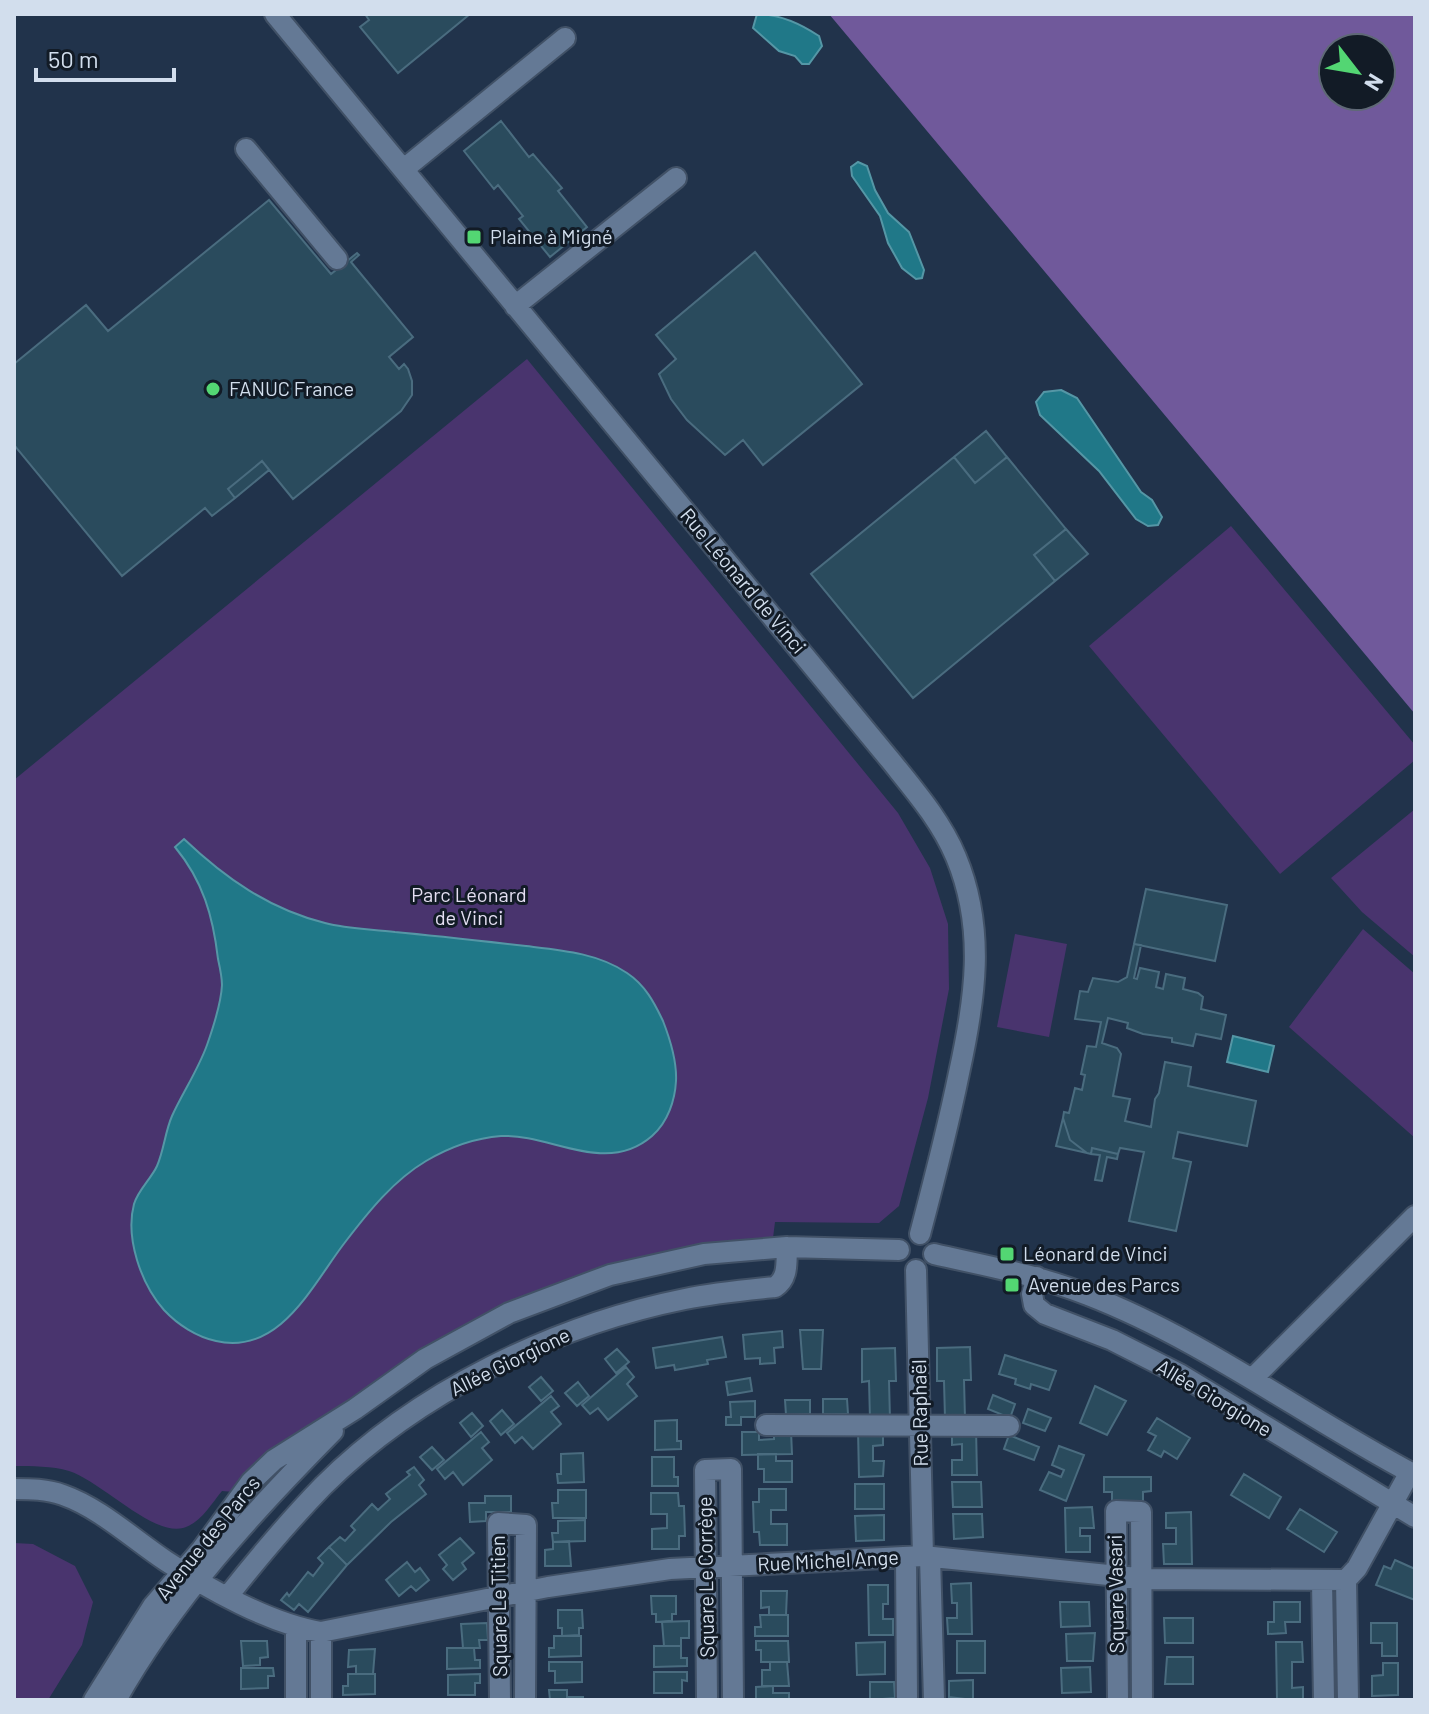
<svg xmlns="http://www.w3.org/2000/svg" width="1429" height="1714" font-family="Barlow,sans-serif">
<rect width="100%" height="100%" fill="#21334b"/>
<path fill="#49346e" d="M527,359L898,813L930,868L948,924L949,989L928,1098L899,1206L879,1223L775,1222L773,1238L669,1252L414,1355L289,1444L234,1492L222,1491C211,1504 201,1523 183,1528C152,1536 101,1481 69,1471C52,1466 32,1466 14,1466V780Z
M1231,526L1415,745V760L1280,874L1089,646Z
M1415,809V957L1362,912L1331,878Z
M1363,929L1415,974V1138L1289,1027Z
M1015,934L1067,944L1049,1037L997,1027Z
M14,1543L33,1544L75,1566L93,1602L82,1645L48,1700H14Z"/>
<path fill="#70599b" fill-rule="evenodd" d="M829,14H1415V714ZM1333,48H1381V96H1333Z"/>
<path fill="#207888" stroke="#5597a6" stroke-width="2" d="M757,14C778,14 801,24 819,36L822,46L809,64H802L795,56L779,51L753,28Z
M858,162L867,166L875,190L888,213L909,232L924,270L922,278L916,279L902,268L888,243L880,216L852,176L851,167Z
M1061,390L1077,398L1141,492L1152,500L1162,517L1158,525L1148,526L1136,519L1099,471L1040,415L1036,402L1044,392Z
M184,839C225,878 269,909 325,923C348,929 372,929 395,932C438,936 482,941 526,946C560,950 598,953 627,973C645,985 654,1002 663,1021C670,1039 677,1061 676,1081C675,1100 668,1122 652,1136C606,1176 552,1134 501,1136C475,1138 448,1148 426,1161C394,1180 369,1211 346,1241C313,1283 281,1356 216,1341C197,1337 178,1325 164,1310C141,1284 125,1238 134,1204C138,1190 151,1179 157,1166C164,1150 165,1132 172,1116C183,1092 198,1070 207,1045C213,1028 221,1004 222,985C222,977 220,968 218,959C213,916 203,881 175,847Z
M1233,1036L1274,1046L1268,1072L1227,1062Z"/>
<path fill="#2a4b5d" stroke="#4a6c7f" stroke-width="2" d="M365,14H470L398,73L360,27L369,20Z
M501,121L529,157L533,154L562,188L558,191L587,227L550,257L519,219L523,216L498,185L494,189L464,151Z
M269,200L331,274L357,253L359,255L351,262L413,337L389,357L399,369L404,364L408,369L412,381V395L401,411L293,499L262,461L228,489L235,498L212,516L205,508L122,576L14,445V364L86,305L108,331Z
M755,252L862,384L763,465L743,440L725,455L687,420L671,399L659,374L676,359L656,335Z
M986,431L1007,457L975,483L954,457Z
M954,457L975,483L1007,457L1066,529L1034,555L1055,581L913,698L811,574Z
M262,461L269,470L235,498L228,489Z
M1066,529L1088,554L1055,581L1034,555Z
M1146,889L1227,905L1215,961L1134,944Z
M1134,944L1141,945L1134,978L1137,979L1140,968L1159,972L1156,987L1163,989L1166,974L1185,978L1183,989L1198,993L1203,997L1201,1009L1226,1015L1221,1039L1196,1034L1193,1046L1172,1042V1038L1143,1034L1127,1028L1128,1023L1108,1018L1102,1043L1117,1048L1121,1054L1113,1096L1130,1099L1125,1121L1151,1127L1155,1099L1159,1093L1165,1062L1191,1067L1188,1086L1256,1101L1247,1146L1178,1132L1173,1158L1191,1162L1176,1231L1129,1221L1144,1152L1120,1148L1118,1154L1092,1148L1091,1154L1087,1153L1070,1140L1063,1118L1064,1112L1069,1113L1075,1088L1082,1090L1085,1075L1081,1074L1087,1046L1096,1047L1101,1022L1075,1019L1080,991L1088,992L1093,978L1118,982L1127,977Z
M1063,1118L1070,1140L1087,1153L1056,1146Z
M1092,1148L1118,1154L1117,1159L1107,1157L1102,1181L1095,1180L1100,1155L1091,1154Z
M800,1330H823L821,1369H803Z
M782,1331L783,1347L774,1348L775,1363L760,1364V1358L745,1359L743,1335Z
M722,1337L726,1357L707,1360L708,1364L675,1370L674,1365L656,1368L653,1348Z
M970,1347L971,1380H964L965,1418H945L944,1381H937V1348Z
M895,1348L896,1381H889L890,1419H870L869,1381L862,1382V1349Z
M617,1349L629,1362L616,1373L605,1359Z
M1005,1355L1056,1371L1049,1390L1031,1384L1030,1389L1015,1384L1016,1379L999,1374Z
M626,1367L634,1377L627,1384L637,1396L608,1420L598,1408L590,1414L582,1405Z
M541,1377L553,1391L541,1401L529,1387Z
M750,1378L752,1391L728,1395L726,1382Z
M578,1382L589,1396L577,1406L565,1393Z
M1095,1386L1126,1401L1107,1435L1080,1423Z
M993,1395L1015,1404L1010,1418L988,1409Z
M551,1396L559,1406L551,1412L561,1424L533,1449L522,1437L515,1443L507,1433Z
M823,1399H847L848,1414H823Z
M785,1400H810V1414L786,1415Z
M755,1401V1417H741V1425H726V1417H731L730,1402Z
M1028,1409L1051,1418L1045,1431L1023,1423Z
M502,1410L514,1424L501,1435L490,1421Z
M472,1413L483,1426L471,1437L460,1423Z
M1157,1418L1190,1438L1177,1459L1164,1451L1161,1457L1148,1450L1156,1436L1148,1432Z
M677,1420V1441H681V1449L655,1450V1421Z
M952,1428H976L977,1475H952V1460H962V1444L952,1445Z
M858,1430H883V1445L873,1446V1461H884L883,1476L859,1477Z
M791,1431L792,1454L742,1455V1432H759V1440L774,1439V1432Z
M481,1432L489,1442L482,1448L492,1460L463,1485L453,1472L445,1479L437,1469Z
M1009,1435L1039,1447L1034,1460L1004,1449Z
M1059,1446L1084,1455L1066,1501L1040,1490L1049,1472L1061,1477L1064,1470L1052,1465Z
M432,1447L444,1460L432,1470L420,1457Z
M583,1453L584,1482L558,1483L557,1474H561V1454Z
M758,1454H776V1461H792V1482H764V1469H758Z
M652,1457H674V1477H678V1486H652Z
M414,1467L424,1480L419,1485L426,1494L391,1522L347,1565L329,1547L340,1537L345,1541L355,1530L351,1526L372,1504L378,1510L390,1499L386,1494L410,1475L407,1472Z
M1244,1474L1281,1497L1269,1518L1231,1495Z
M1104,1477H1151V1491L1143,1492V1501L1112,1502V1492H1104Z
M952,1482H981L982,1507H953Z
M855,1484H884V1509H855Z
M759,1489H786V1510H771V1524H787V1545H760L759,1532H754L753,1502H759Z
M558,1490H586V1518H553L552,1503H558Z
M651,1493H678L679,1506H684L685,1536H679V1549H652V1529L667,1528V1514H651Z
M485,1496H511V1512H486V1521L470,1522L469,1503H485Z
M1092,1507L1094,1528H1080V1536H1090V1552H1066L1065,1508Z
M1300,1509L1337,1532L1324,1552L1287,1529Z
M1191,1512L1192,1564H1164L1163,1544H1176V1528H1166V1513Z
M953,1514H982L983,1537L954,1539Z
M884,1515V1540L856,1541L855,1516Z
M585,1520V1541L553,1542L552,1533H558V1521Z
M460,1538L474,1553L462,1563L466,1569L453,1580L443,1569L447,1565L439,1555Z
M569,1541L571,1566H545V1550L553,1549V1542Z
M329,1547L347,1565L308,1612L299,1604L294,1610L281,1600L287,1593L289,1596L308,1572L313,1576L323,1563L318,1558Z
M1395,1560L1415,1569V1600L1376,1585L1384,1566L1391,1569Z
M407,1562L415,1572L420,1568L429,1580L416,1591L411,1586L399,1596L386,1580Z
M971,1583L972,1634H948L947,1618H957V1603H952L951,1584Z
M868,1585H888V1604H883V1619H893V1635H869Z
M761,1591H787L786,1615H769V1607L761,1608Z
M651,1596H676V1614H672V1621L656,1622V1614H652Z
M1060,1602H1089L1090,1626L1061,1627Z
M1274,1602H1300V1622H1285L1286,1633L1268,1634V1622H1274Z
M558,1610H582L583,1628H579V1635L562,1636V1628H558Z
M760,1615H788V1636H755V1627H761Z
M1164,1618H1193V1643H1165Z
M689,1621V1638H681V1646H664L662,1622Z
M487,1623L488,1640H479L480,1648H463L461,1624Z
M1371,1623H1397V1656H1382V1643H1371Z
M1095,1633L1093,1661H1067L1066,1634Z
M554,1636H581V1656L549,1657V1648H554Z
M241,1641H267L268,1657L260,1658V1665L243,1666Z
M756,1641H788L789,1662H761V1650H756Z
M957,1641H985V1673H957Z
M885,1642V1674L857,1675L856,1643Z
M1276,1642H1302L1303,1662H1292V1688L1303,1687V1700H1277Z
M654,1646H681V1658H687V1666L654,1667Z
M447,1648H474L475,1660H480V1668L447,1669Z
M375,1649L373,1674H356V1666L348,1667L349,1650Z
M1167,1657H1193V1684H1165Z
M549,1662H582V1682L555,1683V1671H549Z
M770,1662H787L789,1686H762V1670H770Z
M1383,1663H1398V1695L1372,1696V1676L1383,1675Z
M1090,1667L1091,1692L1062,1693L1061,1668Z
M241,1668H273L274,1676H268V1688L241,1689Z
M654,1672H687V1681L682,1680V1693H654Z
M348,1674H375V1694L343,1695V1686H348Z
M480,1674V1683H475V1695H448V1675Z
M973,1680V1700L949,1697V1681Z
M870,1682H894L895,1698L870,1700Z
M773,1686V1693H789V1700H756V1687Z
M549,1690H567V1697H583V1700H550Z"/>
<g fill="none" stroke-linecap="round" stroke-linejoin="round">
<g stroke="#415166" stroke-width="24">
<path id="minor" d="M275,14L891,761C915,791 941,821 956,857C986,929 975,1000 959,1073C948,1127 934,1181 920,1234
M246,149L337,259
M404,169L565,38
M515,306L676,178
M934,1254C986,1266 1038,1275 1088,1295C1204,1340 1305,1417 1415,1475
M916,1270L923,1556
M1037,1277L1032,1294L1034,1305L1045,1314L1112,1340L1181,1375L1415,1517
M1252,1379L1415,1216
M766,1425L1009,1426
M14,1489C30,1489 47,1489 63,1495C100,1508 133,1539 166,1561C208,1589 271,1624 321,1632L548,1587L670,1569L767,1564L923,1556L1147,1579L1346,1580L1357,1568L1410,1472
M906,1557L907,1700
M930,1557L934,1700
M1346,1580L1348,1700
M1322,1581L1324,1700
M228,1596C258,1558 289,1521 323,1486C417,1392 555,1325 685,1299C714,1293 745,1290 775,1287C789,1278 786,1262 787,1247
M94,1700L153,1606L202,1549L251,1482L274,1460L355,1409L425,1359L509,1313L610,1275L704,1254L787,1247L899,1250
M116,1700C173,1599 252,1513 333,1431
M296,1700V1628
M321,1700V1632
M500,1700L498,1523L526,1525L525,1700
M707,1700L705,1470L731,1469L733,1700
M1118,1700L1116,1511L1141,1512L1142,1700"/>
</g>
<use href="#minor" stroke="#647995" stroke-width="20"/>
</g>
<g fill="#53d673" stroke="#121b26" stroke-width="3">
<rect x="466" y="229" width="16" height="16" rx="4"/>
<circle cx="213" cy="389" r="8"/>
<rect x="999" y="1246" width="16" height="16" rx="4"/>
<rect x="1004" y="1277" width="16" height="16" rx="4"/>
</g>
<g text-anchor="middle" stroke-width="6" stroke-linejoin="round" paint-order="stroke">
<g font-size="20" fill="#d2deed" stroke="#121b26" text-anchor="start">
<text x="490" y="244">Plaine à Migné</text>
<text x="229" y="396">FANUC France</text>
<text x="1023" y="1261">Léonard de Vinci</text>
<text x="1028" y="1292">Avenue des Parcs</text>
</g>
<g font-size="20" fill="#d2deed" stroke="#121b26">
<text transform="translate(743 581) rotate(50)" y="7">Rue Léonard de Vinci</text>
<text transform="translate(510 1362) rotate(-26)" y="7">Allée Giorgione</text>
<text transform="translate(1214 1398) rotate(31)" y="7">Allée Giorgione</text>
<text transform="translate(920 1413) rotate(-91)" y="7">Rue Raphaël</text>
<text transform="translate(208 1538) rotate(-51)" y="7">Avenue des Parcs</text>
<text transform="translate(828 1561) rotate(-3)" y="7">Rue Michel Ange</text>
<text transform="translate(706 1577) rotate(-91)" y="7">Square Le Corrège</text>
<text transform="translate(1116 1594) rotate(-91)" y="7">Square Vasari</text>
<text transform="translate(499 1606) rotate(-91)" y="7">Square Le Titien</text>
</g>
<g font-size="20" fill="#e4dff2" stroke="#121b26">
<text x="469" y="902">Parc Léonard<tspan x="469" dy="23">de Vinci</tspan></text>
</g>
</g>
<rect width="1429" height="1714" fill="none" stroke="#d2deed" stroke-width="32"/>
<g transform="translate(1357 72) rotate(121)"><circle r="38" fill="#121b26" stroke="#5f6976" stroke-width="2"/>
<path d="M0-6L14 30L0 20L-14 30Z" fill="#53d673"/>
<text y="-12" font-size="22" font-weight="bold" text-anchor="middle" fill="#d2deed">N</text>
</g>
<path d="M36 68v12h138v-12" fill="none" stroke="#d2deed" stroke-width="4"/>
<text x="48" y="68" font-size="24" fill="#d2deed" stroke="#121b26" stroke-width="6" paint-order="stroke">50 m</text>
</svg>
